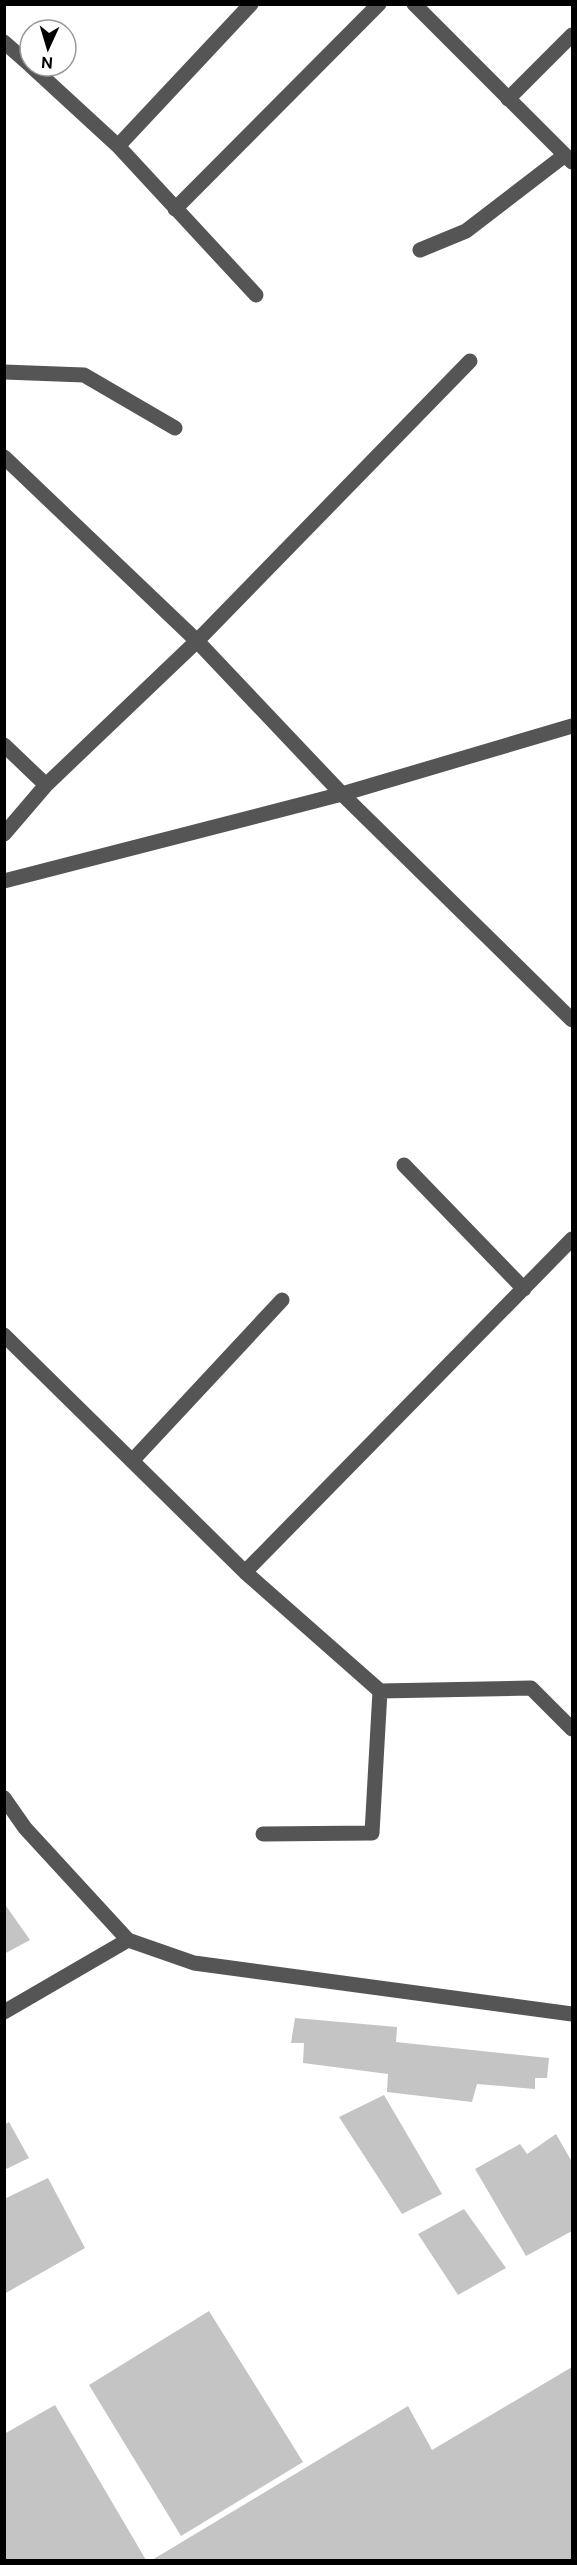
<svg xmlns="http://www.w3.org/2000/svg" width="577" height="2565" font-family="'DM Sans',sans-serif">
<rect width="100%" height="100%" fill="#fff"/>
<path fill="#c4c4c4" d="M4,1903L30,1940L4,1954Z
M295,2018L397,2027L396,2042L549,2058L547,2078H535V2089L477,2084L472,2102L387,2092L388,2074L303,2063L304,2043H291Z
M384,2095L442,2194L402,2214L339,2117Z
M9,2122L29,2158L4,2170V2125Z
M556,2134L572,2162V2231L526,2256L475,2169L520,2144L527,2154Z
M48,2178L85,2248L4,2294V2199Z
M464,2209L506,2268L458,2295L418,2234Z
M209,2311L303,2462L181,2536L89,2385Z
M572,2367V2560H152L408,2406L432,2450Z
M55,2405L146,2560H4V2434Z"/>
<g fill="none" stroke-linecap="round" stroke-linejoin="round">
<path stroke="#555" stroke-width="15" d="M414,4L572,162
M4,42L30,65
M31,66L118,146L256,295
M508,99L572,35
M118,146L251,4
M175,209L379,4
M420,250L466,231L565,155
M4,372L84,375L175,428
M4,457L197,641L342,794L572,1020
M4,745L46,785
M4,834L46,785L197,641L470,361
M4,881L342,794L572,726
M404,1165L524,1289
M4,1335L245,1572L380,1691L531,1688L572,1729
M132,1461L282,1300
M245,1572L572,1239
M4,1798L25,1828L128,1940L194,1963L572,2014
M263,1834L372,1833L380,1691
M4,2012L128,1940"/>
</g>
<rect width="577" height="2565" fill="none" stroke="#000000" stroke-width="12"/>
<g transform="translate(48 48) rotate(184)"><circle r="28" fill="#ffffff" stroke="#999999" stroke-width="1.5"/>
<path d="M0-4.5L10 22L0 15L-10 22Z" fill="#000000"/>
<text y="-9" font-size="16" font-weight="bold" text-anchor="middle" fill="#000000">N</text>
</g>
</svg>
